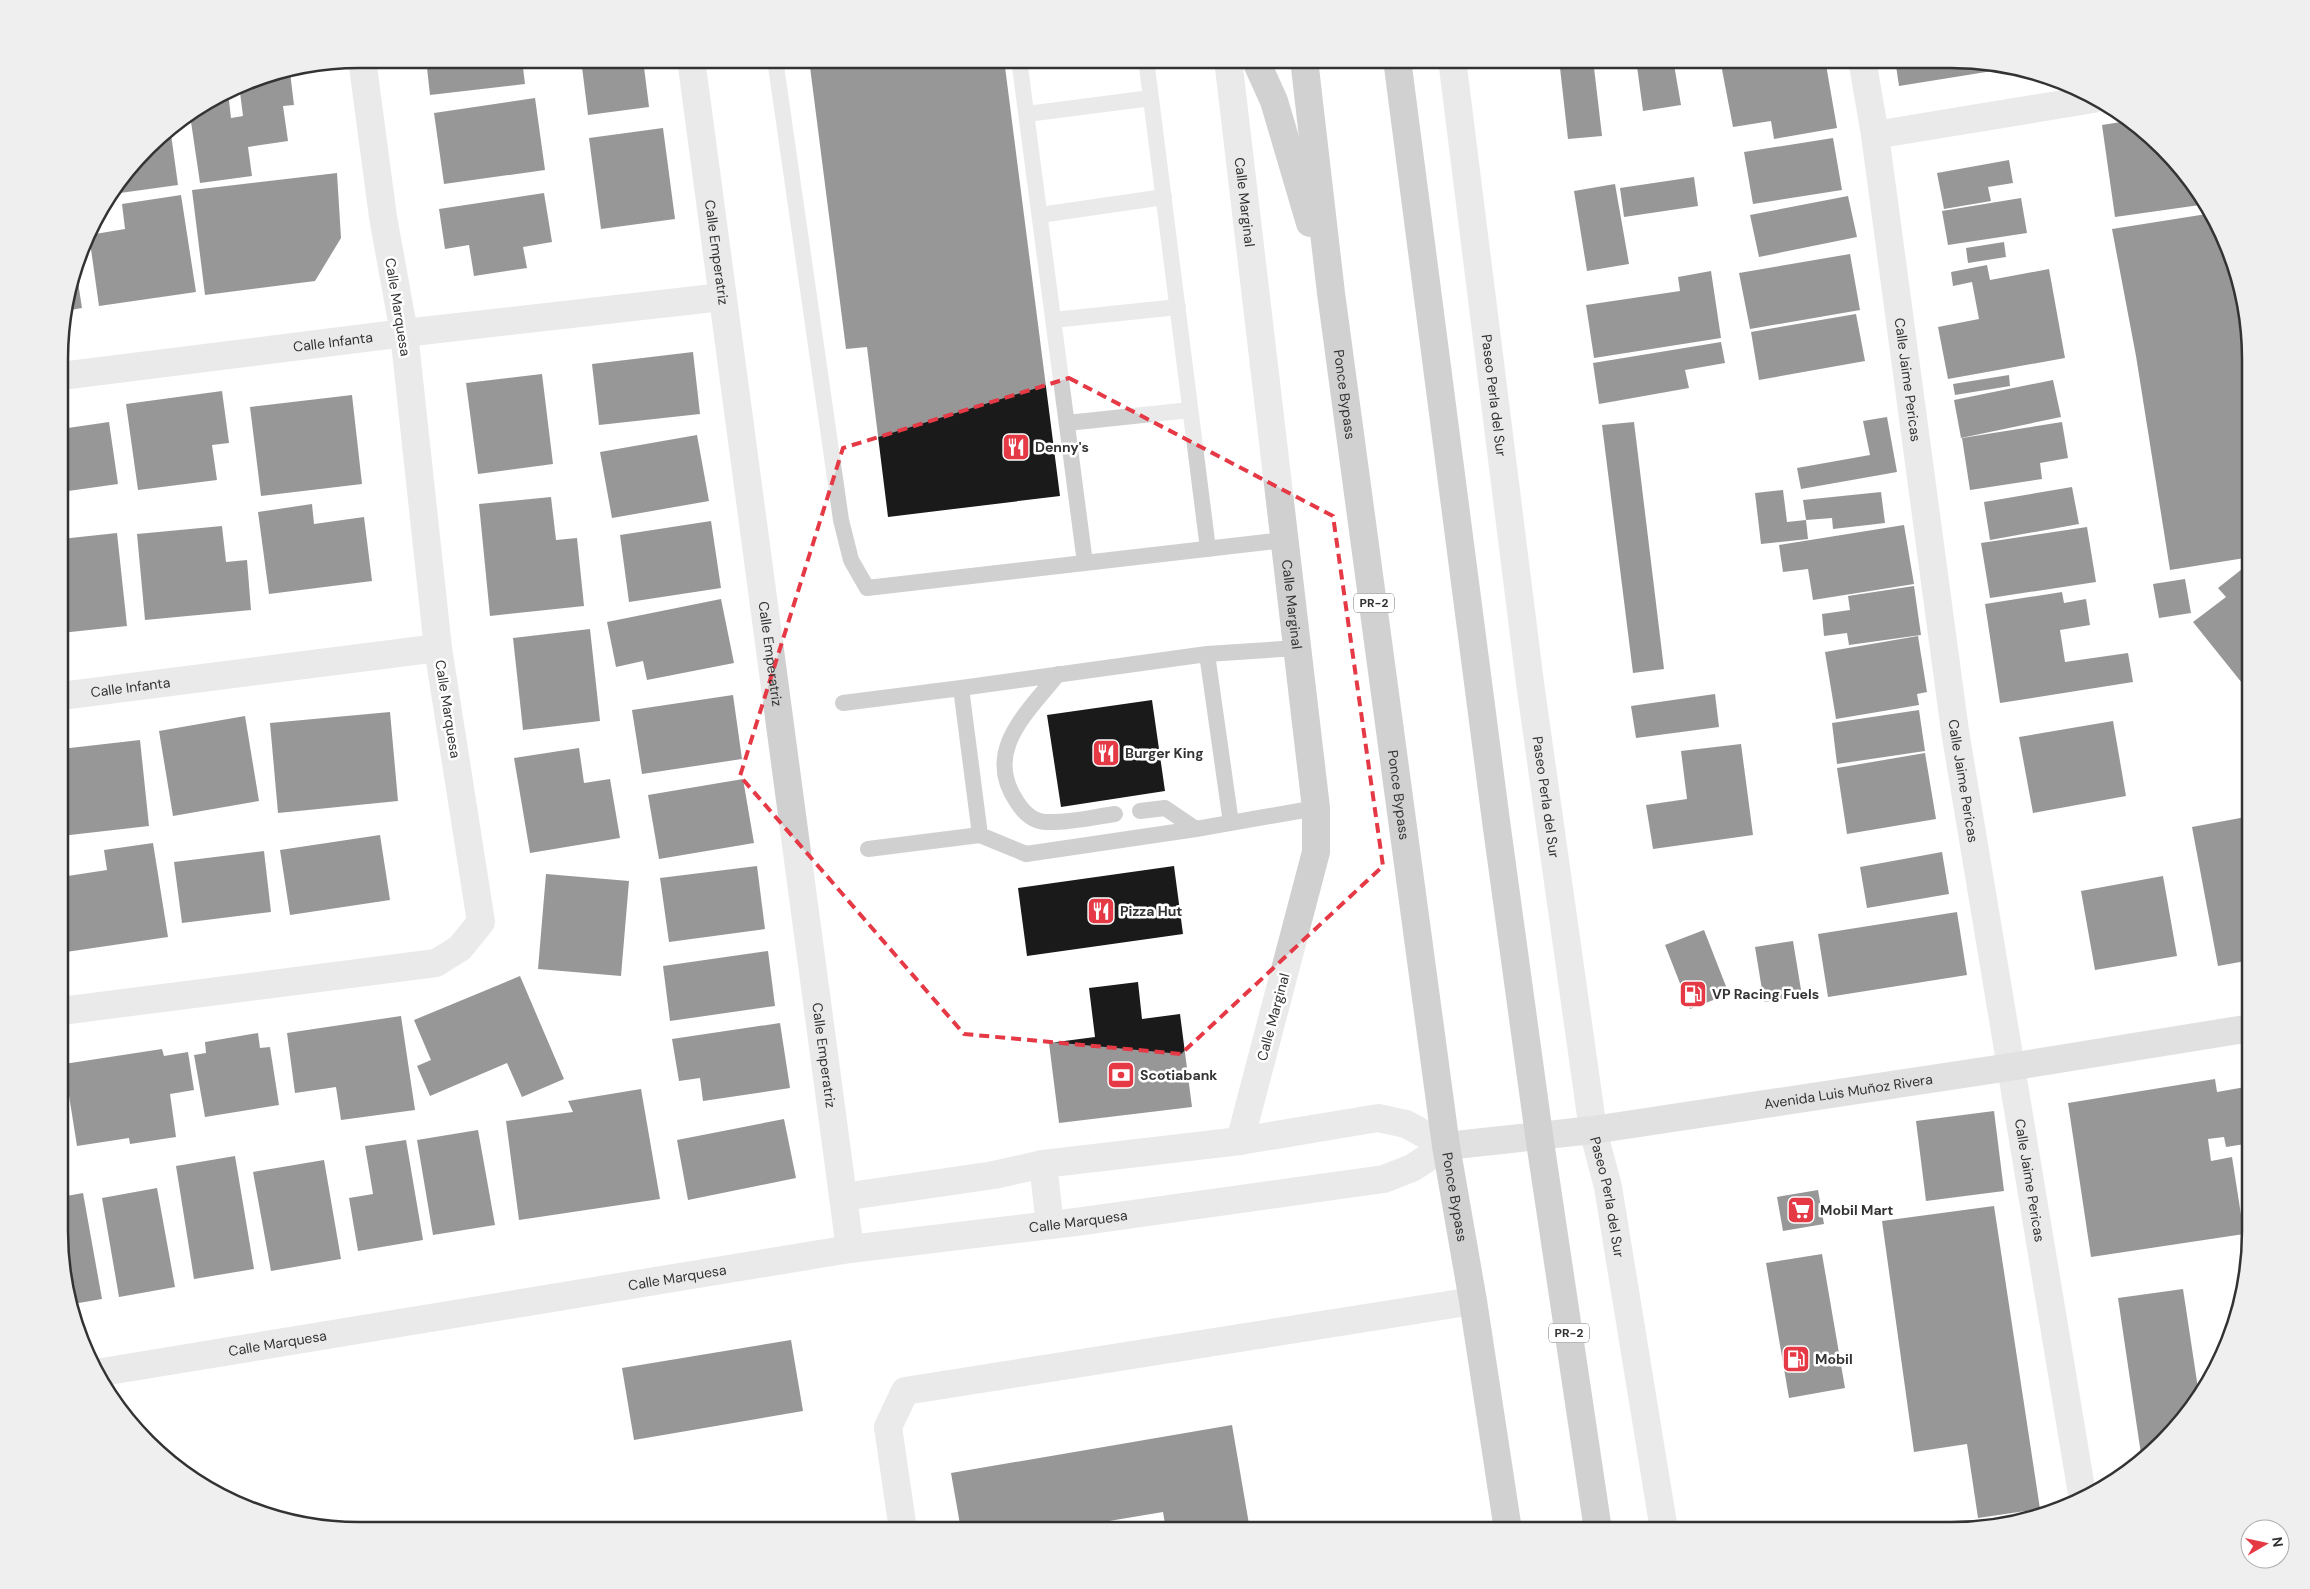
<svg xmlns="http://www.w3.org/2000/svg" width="2310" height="1589" font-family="'DM Sans',sans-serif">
<rect width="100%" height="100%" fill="#fff"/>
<path fill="#1a1a1a" d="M426,59H522L525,84L430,95Z
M581,59H643L649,107L588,115Z
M809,59H1004L1060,496L888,517L867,347L846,349Z
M1559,59H1593L1602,136L1568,139Z
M1636,59H1673L1681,105L1643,111Z
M1720,59H1825L1837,128L1774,139L1771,121L1733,127Z
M1895,59H1971L2011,68L1899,86Z
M290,72L294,105L283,106L288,141L248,147L252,176L200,183L190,115L228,92L231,118L243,116L239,84L244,81Z
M535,98L545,170L444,184L434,113Z
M2134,120L2207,204L2115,217L2102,125Z
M170,127L178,185L120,193L119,187L161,133Z
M663,128L675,219L601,229L589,138Z
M1833,138L1842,190L1753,204L1744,152Z
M2009,160L2013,183L1988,187L1991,201L1944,209L1937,173Z
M337,173L341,238L315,281L205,295L192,190Z
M1694,177L1698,206L1624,217L1620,188Z
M1615,184L1629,264L1587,271L1574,191Z
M544,193L552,242L523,247L527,268L474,276L469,245L445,249L439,209Z
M181,195L196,292L99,306L89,235L125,229L122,204Z
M1848,196L1857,237L1759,257L1750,215Z
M2021,198L2027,233L1948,245L1942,211Z
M2213,213L2238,273L2251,366V557L2170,570L2136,356L2112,229Z
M2004,242L2006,257L1968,263L1966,248Z
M1850,254L1860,310L1750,329L1739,273Z
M1987,265L1990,280L2049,269L2065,358L1948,379L1938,327L1979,319L1972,282L1953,286L1951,272Z
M76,269L82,308L64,311Z
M1711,271L1721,338L1594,358L1586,305L1680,291L1678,277Z
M1856,314L1865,361L1759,380L1751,332Z
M1721,342L1725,363L1685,370L1689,388L1599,404L1593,363Z
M693,352L700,414L599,425L592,364Z
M542,374L553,464L478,474L466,383Z
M2009,375L2010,386L1955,395L1953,384Z
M2053,380L2061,417L1961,438L1954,400Z
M222,391L229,443L212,445L217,480L138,490L126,404Z
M352,395L362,484L261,496L250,407Z
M1887,417L1897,472L1801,489L1797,468L1870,455L1863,421Z
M109,422L118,484L61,492V429Z
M1634,422L1664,669L1633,673L1602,425Z
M2062,422L2068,458L2040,463L2042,479L1970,490L1962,438Z
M697,435L709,501L612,518L600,452Z
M2072,487L2079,524L1990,540L1984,502Z
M1783,490L1787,522L1806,520L1803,500L1881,492L1885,523L1833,529L1832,518L1806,520L1808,539L1761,544L1755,493Z
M551,497L556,540L577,538L584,606L490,616L479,504Z
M312,504L314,524L364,517L372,581L269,594L258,512Z
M711,521L721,588L629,602L620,535Z
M1904,525L1914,584L1813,600L1808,569L1783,572L1779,545Z
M222,526L226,562L247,560L251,610L145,620L137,534Z
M2087,527L2096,582L1990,598L1981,543Z
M117,533L127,626L61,633V539Z
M2251,562V684L2246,688L2193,622L2226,597L2218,588Z
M2185,579L2191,613L2159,618L2153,584Z
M1914,586L1921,635L1849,645L1847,633L1824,636L1822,614L1850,610L1848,596Z
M2062,592L2064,603L2086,599L2090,625L2060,630L2065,662L2128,653L2133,682L2000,703L1985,604Z
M721,599L734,663L647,680L643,661L616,667L607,622Z
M590,629L600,721L523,730L513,638Z
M1918,636L1927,692L1917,694L1919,705L1836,719L1825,652Z
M1715,694L1719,727L1636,738L1631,706Z
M733,695L742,759L642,774L632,710Z
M1152,700L1165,791L1061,807L1047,715Z
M1919,710L1925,751L1837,764L1832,723Z
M390,712L398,801L278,813L270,723Z
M245,716L259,801L173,816L159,731Z
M2113,721L2126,796L2033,813L2019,737Z
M140,740L149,826L61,836V749Z
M1741,744L1753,835L1653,849L1646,805L1687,799L1681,751Z
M579,748L584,783L610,779L620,838L530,853L514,758Z
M1925,753L1936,819L1847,834L1837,768Z
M743,779L754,843L659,859L648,795Z
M2251,816V960L2218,966L2192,827Z
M380,835L390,900L290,915L280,850Z
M153,843L168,937L66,952L61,922V877L107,870L104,850Z
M264,851L271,912L182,923L174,862Z
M1942,852L1949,894L1867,908L1860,867Z
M757,866L765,929L669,942L660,878Z
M1174,866L1183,934L1027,956L1018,888Z
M546,874L629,881L621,976L538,969Z
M2163,876L2177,956L2095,970L2081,891Z
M1957,912L1967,975L1828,997L1818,934Z
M1704,930L1729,994L1690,1009L1665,945Z
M1793,941L1802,996L1764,1002L1755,947Z
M768,951L775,1006L670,1021L663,966Z
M520,976L564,1079L522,1097L507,1063L430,1096L417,1066L431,1060L414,1020Z
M1138,982L1142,1019L1180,1014L1192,1107L1059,1123L1049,1043L1095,1037L1089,988Z
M401,1016L415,1110L341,1120L336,1087L295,1093L287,1033Z
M780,1023L790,1088L703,1101L700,1078L679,1081L672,1039Z
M258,1033L260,1048L270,1047L279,1105L205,1117L194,1055L206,1053L205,1042Z
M162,1049L164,1056L188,1052L194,1090L170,1094L176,1137L130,1144L129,1138L77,1146L64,1064Z
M2215,1079L2217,1092L2251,1086V1143L2226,1147L2224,1137L2208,1139L2211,1161L2232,1157L2244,1234L2091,1257L2068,1103Z
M641,1089L660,1199L519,1220L506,1121L573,1112L568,1101Z
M1994,1111L2004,1191L1926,1201L1916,1121Z
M784,1119L796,1178L688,1200L677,1140Z
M478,1130L495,1225L433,1235L417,1140Z
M406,1140L423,1240L358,1251L349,1198L373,1194L365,1146Z
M235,1156L254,1269L194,1279L176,1166Z
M324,1160L341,1259L271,1271L253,1172Z
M157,1188L175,1287L119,1297L102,1198Z
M1818,1190L1824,1224L1783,1231L1777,1197Z
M83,1193L102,1299L73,1304L61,1270V1197Z
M1994,1206L2040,1509L1978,1518L1967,1444L1914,1452L1882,1221Z
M1822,1254L1845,1388L1789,1398L1766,1263Z
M2183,1289L2199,1395L2190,1413L2149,1456L2142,1461L2118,1298Z
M791,1340L803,1411L634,1440L622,1368Z
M1232,1425L1250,1530H1166L1163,1512L1055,1530H961L951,1473Z"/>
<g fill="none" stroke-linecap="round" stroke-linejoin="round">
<path stroke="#d0d0d0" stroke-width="16" d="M775,59L841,520L851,560L867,588L1284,540
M1019,59L1085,563
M1146,59L1208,549
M1027,114L1151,98
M1040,215L1164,197
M1053,320L1178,307
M1067,423L1190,410
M1297,648L1207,654L961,688L980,835L1026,854L1196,829L1316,808
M1207,654L1231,823
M1058,674C1028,712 982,751 1017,802C1024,813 1033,822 1047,822C1069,823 1093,817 1115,814
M843,703L961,688
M1140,811L1165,808L1196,829
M868,849L980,835"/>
<g stroke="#d0d0d0" stroke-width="28">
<path id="s1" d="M691,59L850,1249"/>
<path id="s2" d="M1228,59L1316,808V852L1240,1141"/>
<path id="s3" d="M1452,59L1530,683L1593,1130L1608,1187L1664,1530"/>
<path id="s4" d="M1862,59L1875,135L1955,731L2083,1500"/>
<path d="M1875,135L2093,99"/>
<path id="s5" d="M61,376L404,333L722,297"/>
<path id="s6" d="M61,696L438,648"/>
<path d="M61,1011L436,963L460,948L481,922L438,648L404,333L383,217L362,59"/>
<path d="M1043,1164L1050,1225"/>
<path id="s7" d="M96,1373L850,1249L1076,1222L1384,1179L1412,1168L1446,1146L1406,1124L1378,1118L1240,1141L1043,1164L994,1175L843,1197"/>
<path d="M903,1530L888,1427L905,1391L1473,1301"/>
</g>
<path stroke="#bdbdbd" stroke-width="28" id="s8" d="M1446,1146L1593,1130L2010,1067L2251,1028"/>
<g stroke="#9a9a9a" stroke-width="28">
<path d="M1255,59L1274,101L1310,223"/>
<path id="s9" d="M1304,59L1331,293L1446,1146L1473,1301L1508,1530"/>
<path d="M1397,59L1496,821L1539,1135L1598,1530"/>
</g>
</g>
<path d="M0 0H2310V1589H0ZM1069,378L1333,516L1383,866L1181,1054L964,1034L740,776L843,448Z" fill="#fff" fill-opacity=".55" fill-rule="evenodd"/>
<path fill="none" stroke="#e63946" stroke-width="4" stroke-dasharray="10 6" stroke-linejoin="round" d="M1069,378L1333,516L1383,866L1181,1054L964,1034L740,776L843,448Z"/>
<defs>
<g id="restaurant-square" transform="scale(1.4375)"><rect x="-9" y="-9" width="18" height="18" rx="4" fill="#e63946" stroke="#fff"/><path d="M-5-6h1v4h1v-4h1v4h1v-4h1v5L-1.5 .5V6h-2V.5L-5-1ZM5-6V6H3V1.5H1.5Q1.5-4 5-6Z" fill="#fff"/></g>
<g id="fuel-square" transform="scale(1.4375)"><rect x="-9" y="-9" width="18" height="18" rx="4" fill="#e63946" stroke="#fff"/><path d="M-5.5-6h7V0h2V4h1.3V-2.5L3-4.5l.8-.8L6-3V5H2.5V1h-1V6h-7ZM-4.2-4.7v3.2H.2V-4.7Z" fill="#fff"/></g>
<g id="bank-square" transform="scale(1.4375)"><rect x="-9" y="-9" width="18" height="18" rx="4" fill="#e63946" stroke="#fff"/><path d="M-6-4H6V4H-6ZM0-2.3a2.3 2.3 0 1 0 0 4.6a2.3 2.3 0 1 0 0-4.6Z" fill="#fff"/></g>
<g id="supermarket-square" transform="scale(1.4375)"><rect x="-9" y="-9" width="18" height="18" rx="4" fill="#e63946" stroke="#fff"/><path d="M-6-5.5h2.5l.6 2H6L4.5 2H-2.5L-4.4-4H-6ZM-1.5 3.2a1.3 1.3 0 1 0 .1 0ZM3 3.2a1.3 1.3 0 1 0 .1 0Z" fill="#fff"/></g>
</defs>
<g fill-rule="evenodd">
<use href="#restaurant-square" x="1016" y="447"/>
<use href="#restaurant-square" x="1106" y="753"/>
<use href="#restaurant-square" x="1101" y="911"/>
<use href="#fuel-square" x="1693" y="994"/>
<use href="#bank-square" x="1121" y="1075"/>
<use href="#supermarket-square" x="1801" y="1210"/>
<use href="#fuel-square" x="1796" y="1359"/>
</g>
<g text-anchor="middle" stroke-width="5" stroke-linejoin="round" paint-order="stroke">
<g fill="#fff" stroke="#707070" stroke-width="1">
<rect x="1354" y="593.5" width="40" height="19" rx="4"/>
<rect x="1549" y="1323.5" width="40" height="19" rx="4"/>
</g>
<g font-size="12" font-weight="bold" fill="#333">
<text x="1374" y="607">PR-2</text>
<text x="1569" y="1337">PR-2</text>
</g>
<g font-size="14" fill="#333" stroke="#fff">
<text dy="5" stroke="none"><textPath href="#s2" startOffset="144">Calle Marginal</textPath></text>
<text dy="5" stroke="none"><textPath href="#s1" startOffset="195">Calle Emperatriz</textPath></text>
<text transform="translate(398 307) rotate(81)" y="5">Calle Marquesa</text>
<text dy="5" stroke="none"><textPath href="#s5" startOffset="274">Calle Infanta</textPath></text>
<text dy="5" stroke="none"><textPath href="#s4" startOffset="324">Calle Jaime Pericas</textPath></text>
<text dy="5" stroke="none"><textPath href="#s9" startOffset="338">Ponce Bypass</textPath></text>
<text dy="5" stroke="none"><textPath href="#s3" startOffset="339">Paseo Perla del Sur</textPath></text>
<text dy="5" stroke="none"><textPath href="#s2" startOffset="549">Calle Marginal</textPath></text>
<text dy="5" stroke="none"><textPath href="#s1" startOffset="600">Calle Emperatriz</textPath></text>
<text dy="5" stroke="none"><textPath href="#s6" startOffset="70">Calle Infanta</textPath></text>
<text transform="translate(448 709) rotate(81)" y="5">Calle Marquesa</text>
<text dy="5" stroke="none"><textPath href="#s4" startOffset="729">Calle Jaime Pericas</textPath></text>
<text dy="5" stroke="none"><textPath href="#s9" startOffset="742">Ponce Bypass</textPath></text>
<text dy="5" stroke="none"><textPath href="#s3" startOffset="744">Paseo Perla del Sur</textPath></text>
<text transform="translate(1273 1017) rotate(-75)" y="5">Calle Marginal</text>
<text dy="5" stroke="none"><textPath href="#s1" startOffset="1005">Calle Emperatriz</textPath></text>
<text dy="5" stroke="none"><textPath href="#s8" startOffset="406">Avenida Luis Muñoz Rivera</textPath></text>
<text dy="5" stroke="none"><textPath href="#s4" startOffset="1134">Calle Jaime Pericas</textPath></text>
<text dy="5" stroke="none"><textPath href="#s9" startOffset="1148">Ponce Bypass</textPath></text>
<text dy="5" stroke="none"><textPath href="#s3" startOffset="1149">Paseo Perla del Sur</textPath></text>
<text dy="5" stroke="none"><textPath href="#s7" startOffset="994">Calle Marquesa</textPath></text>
<text dy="5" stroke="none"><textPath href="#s7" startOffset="589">Calle Marquesa</textPath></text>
<text dy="5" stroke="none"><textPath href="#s7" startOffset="184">Calle Marquesa</textPath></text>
</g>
<g font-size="14" font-weight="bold" fill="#333" stroke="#fff" text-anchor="start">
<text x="1035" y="452">Denny's</text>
<text x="1125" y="758">Burger King</text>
<text x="1120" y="916">Pizza Hut</text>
<text x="1712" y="999">VP Racing Fuels</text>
<text x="1140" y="1080">Scotiabank</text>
<text x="1820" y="1215">Mobil Mart</text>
<text x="1815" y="1364">Mobil</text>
</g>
</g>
<path d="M0 0H2310V1589H0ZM359 68H1951A291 291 0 0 1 2242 359V1231A291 291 0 0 1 1951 1522H359A291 291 0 0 1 68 1231V359A291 291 0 0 1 359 68Z" fill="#efefef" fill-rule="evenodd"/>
<path fill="none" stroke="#333" stroke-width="2.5" d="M359 68H1951A291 291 0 0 1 2242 359V1231A291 291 0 0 1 1951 1522H359A291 291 0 0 1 68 1231V359A291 291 0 0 1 359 68Z"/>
<g transform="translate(2265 1544) rotate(81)"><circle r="24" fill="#ffffff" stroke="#adadad"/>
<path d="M0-4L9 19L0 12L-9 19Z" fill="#e63946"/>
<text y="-8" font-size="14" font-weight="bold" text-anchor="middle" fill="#333333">N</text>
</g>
</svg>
